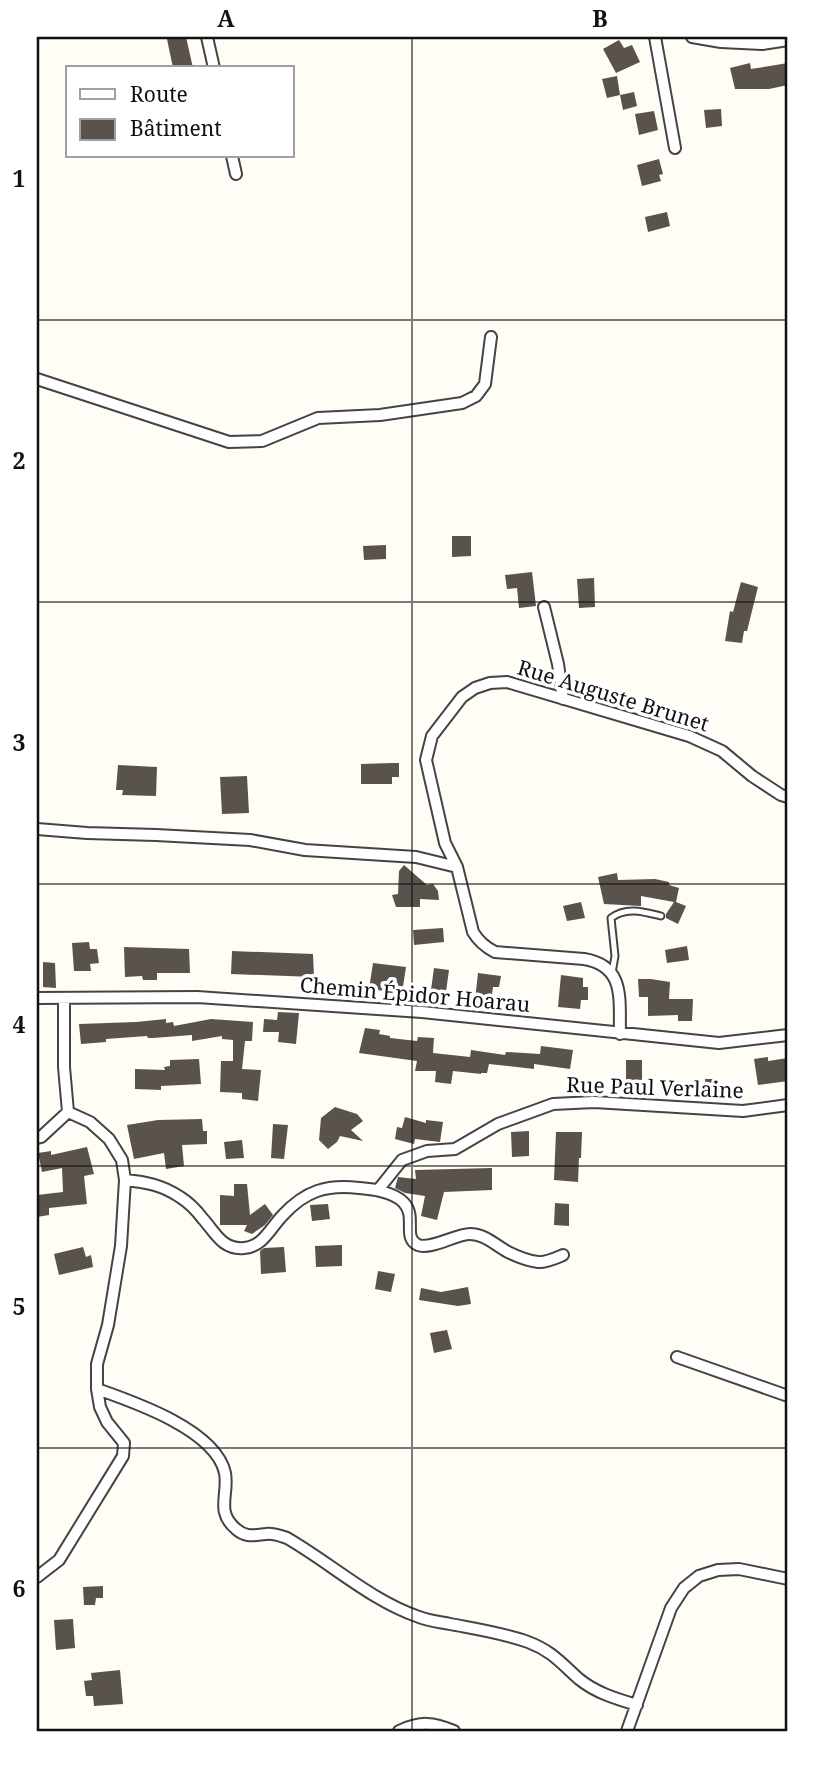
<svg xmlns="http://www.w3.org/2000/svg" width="825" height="1768" font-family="'Noto Serif',serif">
<rect width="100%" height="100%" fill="#fffdf5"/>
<path fill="#5a524d" d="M179,37H186L193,68H173L167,39Z
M619,40L624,48L632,45L640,62L616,73L603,49Z
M750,63L751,69L788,63V85L769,89H735L730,68Z
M617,76L620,95L634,92L637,106L623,110L620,95L607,98L602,79Z
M721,109L722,126L706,128L704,110Z
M654,111L658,130L639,135L635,114Z
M659,159L663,174L659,175L661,181L642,186L637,165Z
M667,212L670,226L648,232L645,217Z
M452,536H471V556L452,557Z
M386,545V559L364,560L363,546Z
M532,572L536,606L519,608L517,588L507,589L505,575Z
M594,578L595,607L579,608L577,579Z
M741,582L758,587L747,631H744L742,643L725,641L730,611L733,612Z
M392,763H399V777H392V784H361V764Z
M118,765L157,767L156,796L122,795L123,790H116Z
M247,776L249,813L222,814L220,777Z
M404,865L427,885L433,884L438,891L439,900L420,899V907H396L392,895L398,894L399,871Z
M617,873L618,880L655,879L669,882V885L679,888L676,902L686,906L678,924L666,918V914L674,902L641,896V906L604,904L598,877Z
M581,902L585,918L567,921L563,906Z
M443,928L444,942L414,945L413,930Z
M89,942L90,949H97L99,963L90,964L91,971H74L72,943Z
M687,946L689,960L667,963L665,950Z
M124,947L189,949L190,973H157V980H143L142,976L125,977Z
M232,951L313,954L314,977L231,974Z
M43,962L55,963L56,988L43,987Z
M373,963L406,967L402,993L369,989Z
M434,968L449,970L445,999L430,997Z
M478,973L501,976L499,987H493L491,1002L475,1000Z
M561,975L583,978V987H588V1000H581L580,1009L558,1007Z
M638,979H651L670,982L669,999H693L692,1021H678V1015L648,1016V997H639Z
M278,1012L299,1013L296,1044L278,1042L279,1032H263L264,1019L277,1020Z
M166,1019V1023L173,1022L174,1026L211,1019L253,1022L252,1041H245L242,1069L261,1070L258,1101L242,1099V1093L220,1092L221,1061H233V1040L222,1039V1036L192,1041V1035L153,1038H148L147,1036L106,1039V1042L81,1044L79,1024L136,1022Z
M365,1028L380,1030L379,1034L390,1036V1038L417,1041L418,1037L434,1038L433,1053L470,1057L471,1050L505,1055L506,1052L540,1054L541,1046L573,1050L570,1069L534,1064V1069L489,1064L487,1073H481V1074L453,1071L451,1084L435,1082L436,1071H415L417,1061L359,1053Z
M768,1057V1061L788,1058V1081L758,1085L754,1059Z
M199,1059L201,1084L161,1086V1090L135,1089V1069L165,1070L164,1067L170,1066V1060Z
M626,1060H642V1081H626Z
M705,1079H719V1100H705Z
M335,1107L357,1114L363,1121L351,1130L363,1141L340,1136L337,1142L328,1149L319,1140L321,1118Z
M405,1117L426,1123V1120L443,1122L440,1142L415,1139L414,1144L395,1139L397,1127L402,1128Z
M202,1119L203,1131H207V1144L182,1145L184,1166L166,1169L164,1153L134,1159L127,1125L158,1120Z
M273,1124L288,1125L284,1159L271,1158Z
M529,1131V1156L512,1157L511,1132Z
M556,1132H582L581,1158H579L578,1182L554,1180Z
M242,1140L244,1158L226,1159L224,1142Z
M87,1147L94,1174L84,1176L87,1204L49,1208V1215L37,1217V1195L63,1192L62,1168L42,1172L38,1153L51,1151V1155Z
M492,1168V1190L444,1192L437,1220L421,1216L425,1196L405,1193L395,1188L398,1177L416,1179L415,1170Z
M234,1184H247L250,1215L265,1204L273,1215L265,1225L252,1234L244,1231L247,1225H220V1195L234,1196Z
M555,1203L569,1204V1226L554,1225Z
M328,1204L330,1219L312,1221L310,1205Z
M342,1245V1266L316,1267L315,1246Z
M83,1247L86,1257L91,1255L93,1267L59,1275L54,1254Z
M284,1247L286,1272L261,1274L260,1251L264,1248Z
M378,1271L395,1274L391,1292L375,1289Z
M468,1287L471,1304L458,1306L419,1300L421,1288L441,1292Z
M447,1330L452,1349L434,1353L430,1333Z
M103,1586V1598H96L95,1605H84L83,1587Z
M73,1619L75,1648L56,1650L54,1620Z
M120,1670L123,1704L94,1706L93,1696H86L84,1681L92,1680L91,1673Z"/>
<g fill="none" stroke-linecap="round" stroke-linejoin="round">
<g stroke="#444" stroke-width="9">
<path id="lane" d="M612,973L615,956L611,918C626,906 645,912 661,916"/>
</g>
<g stroke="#444" stroke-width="14">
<path id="street" d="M207,37L214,68
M655,37L675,148
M692,37L721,42L762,44L788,40
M232,156L236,174
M37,379L229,442L262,441L318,418L380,415L462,403L476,396L485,384L491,337
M544,607L558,664L563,699
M37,829L87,833L156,835L250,840L305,850L416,857L457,867
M37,998L197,997L422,1012L719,1043L788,1035
M64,998V1067L68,1112
M620,1034C619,1000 626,966 584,959L495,952C485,947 479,942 473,932L457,867L445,843L426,760L432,736L462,697L475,688L490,683L507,682L689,736L722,751L752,776L781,795L788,797
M37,1138L41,1137L68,1112
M125,1180C146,1182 162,1185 180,1197C188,1202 197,1211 203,1219C215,1232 222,1250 244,1248C263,1247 271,1227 283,1215C305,1191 327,1184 359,1188C366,1189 374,1189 380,1191C388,1193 399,1197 404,1203C417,1217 402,1238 418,1245C431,1250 456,1234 470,1234C485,1234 495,1245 508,1252C516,1256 529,1261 538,1262C545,1263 556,1258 563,1255
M378,1190L402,1160L427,1151L455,1149L498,1124L553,1104L594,1102L743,1111L788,1105
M677,1357L788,1396
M97,1389C134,1402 216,1430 225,1473C229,1495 215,1511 236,1529C246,1538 254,1535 266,1534C273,1533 281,1536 287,1538C332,1564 370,1600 419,1617C429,1621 440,1622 450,1624C476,1629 503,1633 528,1642C552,1651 561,1663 579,1679C596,1693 617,1699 637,1705
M37,1577L59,1560L123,1456L124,1443L107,1422L100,1407L97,1389V1364L108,1325L121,1246L125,1180L122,1160L109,1139L90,1122L68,1112
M399,1731C421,1721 433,1722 454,1731
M627,1731L671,1608L684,1588L699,1576L718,1570L739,1569L788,1579"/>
</g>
<use href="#lane" stroke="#fff" stroke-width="5"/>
<use href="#street" stroke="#fff" stroke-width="10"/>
</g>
<path fill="none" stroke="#111" stroke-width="2" stroke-opacity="0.55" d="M412,37V1731M37,320H788M37,602H788M37,884H788M37,1166H788M37,1448H788"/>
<g text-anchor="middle" stroke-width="7" stroke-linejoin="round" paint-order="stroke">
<g font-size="21" fill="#111" stroke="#fff">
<text transform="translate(613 696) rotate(17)" y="7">Rue Auguste Brunet</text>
<text transform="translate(415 995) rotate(5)" y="7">Chemin Épidor Hoarau</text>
<text transform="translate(655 1088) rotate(2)" y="7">Rue Paul Verlaine</text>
</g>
</g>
<rect width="825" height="1768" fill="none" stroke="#ffffff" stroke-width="77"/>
<rect x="66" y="66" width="228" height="91" fill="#ffffff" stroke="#a0a0a0" stroke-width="2"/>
<rect x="80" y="89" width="35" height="10" fill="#ffffff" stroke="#a0a0a0" stroke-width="2"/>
<text x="130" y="102" font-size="21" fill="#111111">Route</text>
<rect x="80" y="119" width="35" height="21" fill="#5a524d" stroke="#a0a0a0" stroke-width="2"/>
<text x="130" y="136" font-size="21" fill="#111111">Bâtiment</text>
<rect x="38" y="38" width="748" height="1692" fill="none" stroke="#111" stroke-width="2.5"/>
<g font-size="23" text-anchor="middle" font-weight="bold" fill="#111">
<text x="226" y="27">A</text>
<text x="600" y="27">B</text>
<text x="19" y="187">1</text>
<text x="19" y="469">2</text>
<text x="19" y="751">3</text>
<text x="19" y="1033">4</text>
<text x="19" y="1315">5</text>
<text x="19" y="1597">6</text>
</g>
</svg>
